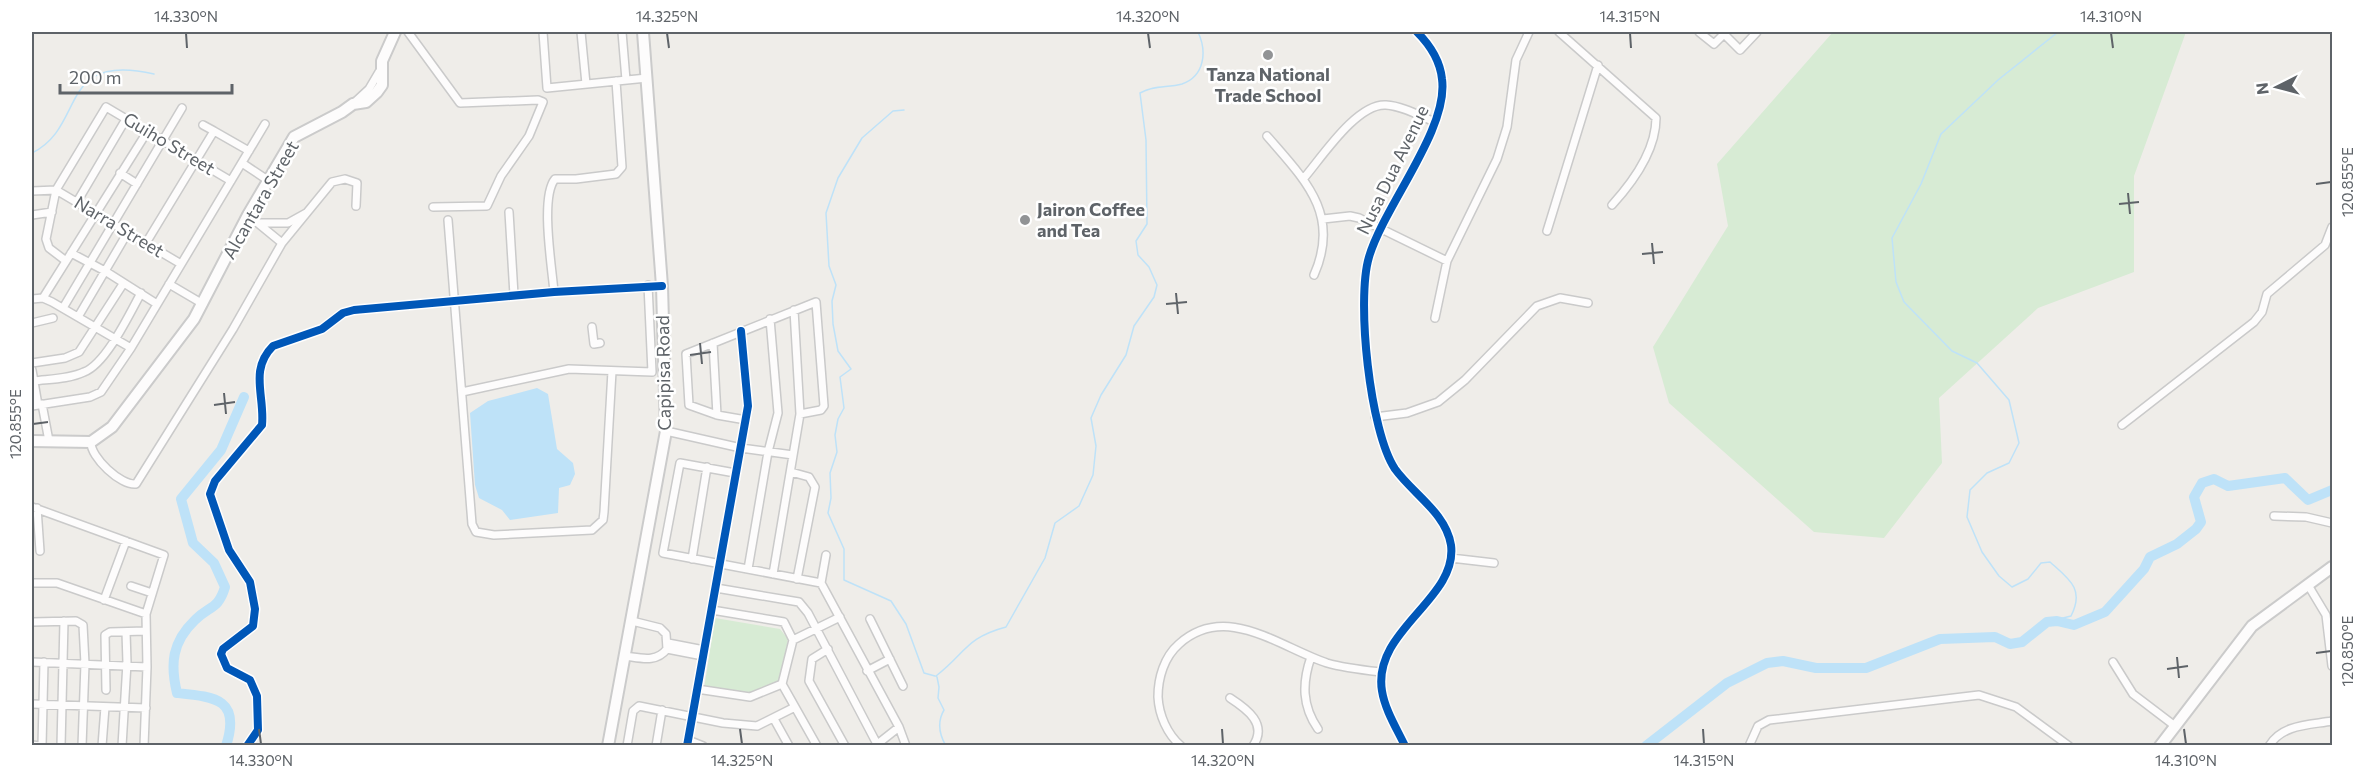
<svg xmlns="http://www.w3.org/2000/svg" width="2364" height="777" font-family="Commissioner,sans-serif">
<rect width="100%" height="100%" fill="#efede9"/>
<path fill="#d7ebd4" d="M1833,32H2186L2134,176V272L2038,308L1939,398L1942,463L1884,538L1814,532L1669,403L1653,347L1728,226L1717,164Z
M715,618L780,629L788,639L780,683L752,696L704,689Z"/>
<path fill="#bee2f8" d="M537,388L548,394L557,449L573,463L575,474L570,485L559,488L558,513L510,520L502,510L479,498L475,485L470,413L488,401Z"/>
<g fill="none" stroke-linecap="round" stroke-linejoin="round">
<path stroke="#bee2f8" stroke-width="1.5" d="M904,110L893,111L862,138L838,178L826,213L829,266L836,285L832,301L833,324L838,351L851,369L840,377L844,408L838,419L835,435L837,452L830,473L831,498L828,513L844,549V580L891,601L906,624L924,673L935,676
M32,153C87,126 56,52 154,74
M2047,622L2071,616C2085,589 2069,579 2050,562L2041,563L2028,579L2012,587L1999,576L1982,552L1967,517L1970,490L1987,473L2009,463L2019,443L2009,400L1977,363L1952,351L1904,302L1896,282L1892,238L1921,184L1941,134L1998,80L2058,32
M936,676C966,653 965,638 1006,627L1045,558L1055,523L1079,506L1093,475L1096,446L1091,418L1101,395L1126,355L1134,326L1154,297L1157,285L1149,267L1138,255L1136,241L1147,224L1146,140L1140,93C1154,85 1167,88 1182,84C1205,76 1207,51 1198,32
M937,677L939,687L938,698L944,710C937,722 939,734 946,746"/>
<path stroke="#bee2f8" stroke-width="10" d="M226,746C241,699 216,697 177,693C170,664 172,642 195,620C210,605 218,610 225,587L214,563L193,543L181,499L221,450L244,397
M1646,746L1727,683L1767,663L1783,661L1816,668H1866L1940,639L1995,637L2010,644L2022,642L2047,622L2057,621L2074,625L2105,612L2144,569L2150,557L2177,544L2196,529L2201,522L2194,497L2202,483L2214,479L2228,486L2285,478L2308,500L2332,490"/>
<g stroke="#cacaca" stroke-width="10">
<path id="street" d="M408,32L460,103L538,100L543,102L529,136L501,176L487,206L433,207
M543,32L547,88L647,78
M581,32L586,84
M622,32L626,80
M1559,32L1656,118C1656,150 1632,183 1612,205
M1699,32L1714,44L1726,32
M1724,34L1740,50L1757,32
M355,102L369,89L379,72
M214,131L249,151
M1267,136C1305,180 1341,214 1314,275
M242,163L269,181
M120,173L137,184
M1304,178C1322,157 1357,103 1386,105C1403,106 1420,116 1435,122
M32,191L56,190L106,107L231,181
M77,202L126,119
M509,212L514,295
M32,215L52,212
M248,215L282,243
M1323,219L1350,216L1359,218L1447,261
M448,220L472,524L476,532L494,535L592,530L603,520L604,512L612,371
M258,223H288L306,213
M1547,231L1598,65
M146,243L214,131L203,125
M71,253L105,271L157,304
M66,261L49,248L46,239L56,190L181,264
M169,284L203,304
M554,292C552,267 540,197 555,179H576L616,174L622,167L616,81
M43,298L147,132
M32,299L43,298L52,302L131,348
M63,308L182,108
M78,317L128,232
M1435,318L1447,261L1497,159L1507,127L1516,60L1529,32
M32,323L53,318
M592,327L594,344L600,343
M713,343L717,415
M32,363L65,358L79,352L123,284
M32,370L38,405
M34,381C50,379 69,379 84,372C106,364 130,313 141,293
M462,392L569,369L652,372L648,285
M42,404L49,441
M32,406L90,397L101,392L131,348L265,124
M1375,417L1407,413L1438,402L1465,380L1537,306L1560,298L1588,303
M746,420L717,415L689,405L686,354L816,302L824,406L821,410L800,414
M2122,425L2254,322L2262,312L2267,294L2325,245L2332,227
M666,431L741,448L793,455
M91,442C90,457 121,486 136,484L233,329L282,243L332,182L345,179L357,183L356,206
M791,472L809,477L815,487L797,579
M735,473L680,463L663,553L821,583
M32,507L164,555L146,614L147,667L144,746
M37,508L40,551
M2274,516L2306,517L2332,523
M826,555L821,583L899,727L906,746
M1451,558L1494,563
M692,559L707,467
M748,569L768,452L778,413L770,319
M773,574L800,414L794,310
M32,583H57L146,614
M2308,585L2326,615L2332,666
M131,586L152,593
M716,588L799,602L808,613L877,744
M104,600L126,541
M712,610L784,622L793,640L782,684
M870,619L903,686
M32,622L76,621L83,625L85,664L82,746
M793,640L840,617
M668,643L704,650
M667,649L703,656
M828,649L812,659L809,681L845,746
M625,656C641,658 656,663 667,649L666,634L660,628L632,621
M1311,657C1302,683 1302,706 1318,729
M32,662L147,667
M2113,662L2133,694L2175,726
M867,671L890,659
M106,690L105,635L110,632L146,631
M1230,698C1247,709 1268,724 1253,746
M32,704L146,708
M795,707L817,746
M774,719L789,746
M688,740L703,746
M32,745L40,746
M42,746L44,662
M61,746L64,621
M102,746L105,707
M122,746L127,663L126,632
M247,746L258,730L257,696L250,680L227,668L221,654L223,649L253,626L255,609L250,582L229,550L210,494L215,481L262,425C265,396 249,370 273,346L322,329L343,313L354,310L554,292L662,286
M627,746L633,711L639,706L723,723L757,726L795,707L782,684L750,697L697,689
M656,746L662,710
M687,746L748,406L741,331
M875,746L899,727
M1181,746C1167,734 1159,715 1158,697C1158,678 1164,657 1179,644C1226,602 1279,647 1327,663C1344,668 1363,670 1381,672
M1405,746C1397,729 1385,710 1382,691C1372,630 1458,599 1451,545C1446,513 1413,494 1395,469C1370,432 1356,300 1369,257C1384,206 1449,129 1442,79C1440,60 1430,45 1417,32
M1749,746L1758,726L1769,720L1979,695L2016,707L2069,746
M2269,746C2282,724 2310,725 2332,721"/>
</g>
<g stroke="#cbcbcb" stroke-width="14">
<path id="secondary" d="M32,441L91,442L112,427L194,319L248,215L294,137L342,112L353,104L366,102L377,92L382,85V61L395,32
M608,746L666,431L662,286L643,32
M2160,746L2252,626L2332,567"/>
</g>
<use href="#street" stroke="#fdfcfc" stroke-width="7"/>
<use href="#secondary" stroke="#fdfcfc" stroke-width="10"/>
<g stroke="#fff" stroke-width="11">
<path id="cycleway" d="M247,746L258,730L257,696L250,680L227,668L221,654L223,649L253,626L255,609L250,582L229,550L210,494L215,481L262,425C265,396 249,370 273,346L322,329L343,313L354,310L554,292L662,286
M687,746L748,406L741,331
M1405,746C1397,729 1385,710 1382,691C1372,630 1458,599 1451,545C1446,513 1413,494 1395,469C1370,432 1356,300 1369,257C1384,206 1449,129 1442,79C1440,60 1430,45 1417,32"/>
</g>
<use href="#cycleway" stroke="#0057b8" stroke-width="8"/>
</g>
<path fill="none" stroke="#5e6368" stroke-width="2" d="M186,33L187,48M667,33L669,48M1148,33L1150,48M1630,33L1631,48M2111,33L2113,48M2316,184L2331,182M2128,193L2130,214M2119,204L2139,202M1652,243L1654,264M1642,254L1663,252M1176,293L1178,314M1166,304L1187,302M700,343L702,364M690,355L711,352M224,393L226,414M214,405L235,402M33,424L48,422M2316,653L2331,651M2177,657L2179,678M2167,669L2188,666M259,729L261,744M740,729L742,744M1222,729L1223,744M1703,729L1704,744M2184,729L2186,744"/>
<g fill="#919395" stroke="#fff" stroke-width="2">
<circle cx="1268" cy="55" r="6"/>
<circle cx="1025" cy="220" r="6"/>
</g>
<g text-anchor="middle" stroke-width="5" stroke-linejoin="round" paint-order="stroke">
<g font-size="18" font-weight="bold" fill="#5e6368" stroke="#fff">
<text x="1268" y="81">Tanza National<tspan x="1268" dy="21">Trade School</tspan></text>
<text x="1037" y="216" text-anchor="start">Jairon Coffee<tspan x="1037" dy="21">and Tea</tspan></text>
</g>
<g font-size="18" fill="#5e6368" stroke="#fff">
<text transform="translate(169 144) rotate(31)" y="6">Guiho Street</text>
<text transform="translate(1393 170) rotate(-64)" y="6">Nusa Dua Avenue</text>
<text transform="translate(261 200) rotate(-60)" y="6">Alcantara Street</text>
<text transform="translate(119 227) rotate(31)" y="6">Narra Street</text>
<text transform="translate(664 373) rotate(-91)" y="6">Capipisa Road</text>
</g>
</g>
<rect width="2364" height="777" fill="none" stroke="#ffffff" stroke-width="66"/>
<g transform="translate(2277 87) rotate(264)" stroke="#ffffff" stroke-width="4.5" paint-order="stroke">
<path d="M0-4.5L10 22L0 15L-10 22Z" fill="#5e6368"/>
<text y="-9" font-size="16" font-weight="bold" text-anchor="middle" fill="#5e6368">N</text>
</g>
<path d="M60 84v9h172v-9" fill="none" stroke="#5e6368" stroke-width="3"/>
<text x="69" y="84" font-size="18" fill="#5e6368" stroke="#ffffff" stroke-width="4.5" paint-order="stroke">200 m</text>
<rect x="33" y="33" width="2298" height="711" fill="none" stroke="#5e6368" stroke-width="2"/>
<g font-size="15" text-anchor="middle" fill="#5e6368">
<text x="186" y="22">14.330°N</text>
<text x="667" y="22">14.325°N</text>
<text x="1148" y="22">14.320°N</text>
<text x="1630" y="22">14.315°N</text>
<text x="2111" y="22">14.310°N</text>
<text transform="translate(2348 182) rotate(-90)" y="5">120.855°E</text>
<text transform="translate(16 424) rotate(-90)" y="5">120.855°E</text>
<text transform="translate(2348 651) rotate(-90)" y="5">120.850°E</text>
<text x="261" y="766">14.330°N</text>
<text x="742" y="766">14.325°N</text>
<text x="1223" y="766">14.320°N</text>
<text x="1704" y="766">14.315°N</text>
<text x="2186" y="766">14.310°N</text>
</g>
</svg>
